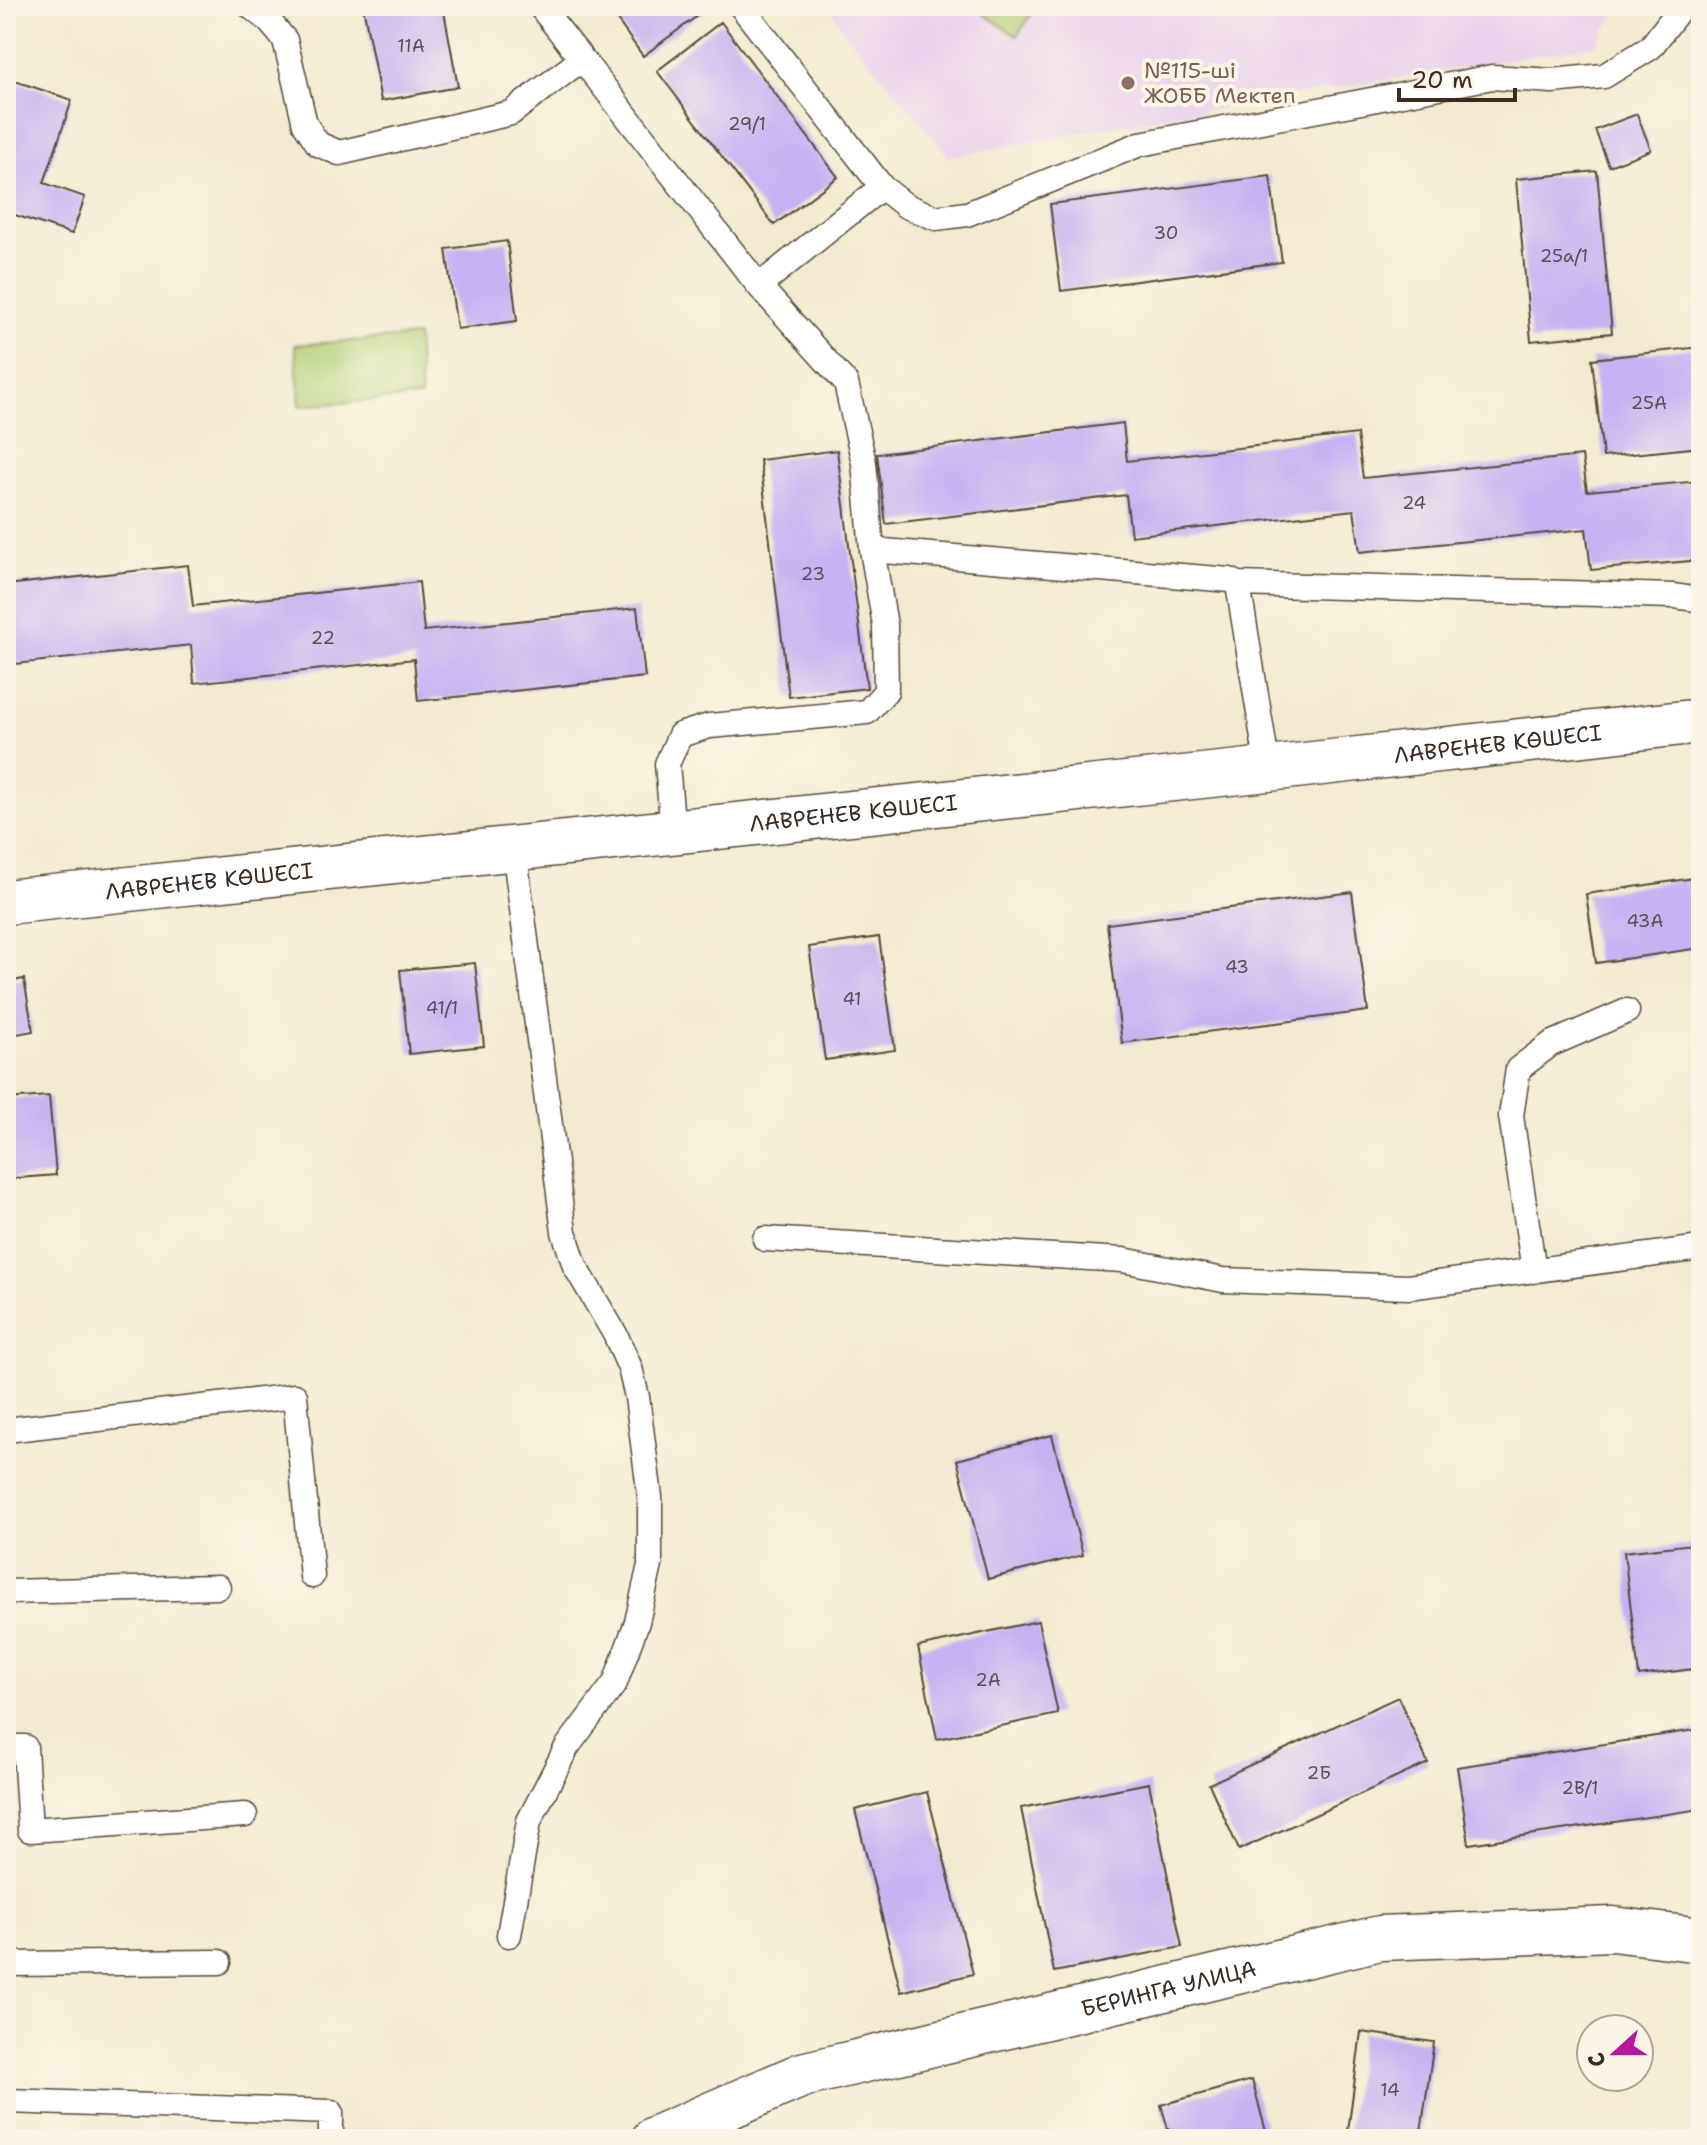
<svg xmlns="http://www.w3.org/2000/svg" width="1707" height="2145" font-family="'Shantell Sans',sans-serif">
<rect width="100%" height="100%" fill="#fcf5e5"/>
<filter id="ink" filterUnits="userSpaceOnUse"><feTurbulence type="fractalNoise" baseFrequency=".0125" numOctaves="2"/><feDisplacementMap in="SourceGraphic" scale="16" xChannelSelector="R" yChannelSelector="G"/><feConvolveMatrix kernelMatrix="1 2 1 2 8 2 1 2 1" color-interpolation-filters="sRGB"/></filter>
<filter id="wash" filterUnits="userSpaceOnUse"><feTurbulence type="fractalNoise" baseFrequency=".006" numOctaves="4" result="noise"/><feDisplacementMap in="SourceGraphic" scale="32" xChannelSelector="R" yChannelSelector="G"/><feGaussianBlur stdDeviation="1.8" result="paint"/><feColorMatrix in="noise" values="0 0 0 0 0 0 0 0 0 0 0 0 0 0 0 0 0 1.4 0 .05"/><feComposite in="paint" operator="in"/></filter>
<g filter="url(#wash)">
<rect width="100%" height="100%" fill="#f2eacf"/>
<path fill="#ead1ec" d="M828,6H1620L1595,45L1145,121L949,157L847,35Z"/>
<path fill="#b1d078" stroke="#767d4b" stroke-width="2" d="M972,6H1037L1017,36Z
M417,336L421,397L300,406L295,345Z"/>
<g id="blocks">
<path fill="#c5b2f3" d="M363,6H443L458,87L381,101Z
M607,6H706L708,8L643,56Z
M721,22L838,177L774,225L657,71Z
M6,78L72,100L44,183L85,197L72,234L6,212Z
M1637,114L1651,150L1609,166L1595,130Z
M1597,171L1612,333L1531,341L1516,179Z
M1270,176L1282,262L1061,291L1050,204Z
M507,241L517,321L457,329L446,249Z
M1701,347V447L1603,457L1592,359Z
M1123,423L1127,461L1357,434L1363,478L1582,456L1587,491L1701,481V560L1591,570L1586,529L1360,552L1354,510L1131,536L1126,495L886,524L877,454Z
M837,450L867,688L789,697L760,460Z
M188,565L193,606L419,582L424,631L637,608L645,677L418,701L414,659L194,683L191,645L6,665V585Z
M1701,877V948L1596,963L1586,894Z
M1352,892L1368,1011L1122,1043L1107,924Z
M879,937L895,1050L825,1060L809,947Z
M475,963L484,1046L409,1054L400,970Z
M24,979L33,1031L6,1036V982Z
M49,1096L56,1175L6,1179V1099Z
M1052,1435L1083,1555L988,1579L957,1460Z
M1701,1543V1668L1639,1676L1624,1552Z
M1038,1621L1058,1714L937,1739L918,1647Z
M1398,1697L1428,1763L1239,1850L1209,1784Z
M1701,1729V1809L1469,1844L1457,1767Z
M1149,1783L1182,1947L1054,1972L1021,1808Z
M927,1792L973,1974L901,1992L855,1810Z
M1361,2032L1434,2042L1420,2139H1347Z
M1252,2080L1268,2139H1171L1161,2105Z"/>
</g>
</g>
<g filter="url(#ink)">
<use href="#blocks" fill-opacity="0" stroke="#564739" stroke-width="2"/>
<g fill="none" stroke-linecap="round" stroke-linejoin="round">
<g stroke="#564739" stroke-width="27">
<path id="lane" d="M250,6L269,21L285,40L305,124L318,144L339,153L511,113L582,59L759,286L882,187L906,206L936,218L967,214L1140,144L1492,77L1552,81L1604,76L1650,48L1682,6
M540,6L582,59
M741,6L882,187
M759,286L846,383L864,463L872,550L1230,580L1238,584L1268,769
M1238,584L1674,596L1701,600
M673,832L667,764L680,735L709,726L867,712L886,691L885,625L872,550
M765,1239L1123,1260L1223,1280L1408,1287L1701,1248
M1534,1271L1511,1116L1518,1069L1551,1044L1627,1011
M6,1430L295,1396L312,1576
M6,1592L218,1587
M6,1747H25L30,1830L245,1815
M509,1935L529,1821L567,1747L615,1683L637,1622L650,1565V1497L637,1397L630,1368L615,1334L575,1266L564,1232L514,848
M6,1964L219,1962
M6,2101L331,2112V2139"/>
</g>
<g stroke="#564739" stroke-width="47">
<g id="street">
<path id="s1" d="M654,2139L802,2075L1380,1938L1613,1929L1701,1940"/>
</g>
</g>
<g stroke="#564739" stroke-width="47">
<g id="primary">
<path id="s2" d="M6,902L1268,769L1701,721"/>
</g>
</g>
<use href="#lane" stroke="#fff" stroke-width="24"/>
<use href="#street" stroke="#fff" stroke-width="44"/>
<use href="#primary" stroke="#fff" stroke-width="44"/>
</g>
</g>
<circle fill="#8d6e63" stroke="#fcf5e5" stroke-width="3" cx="1128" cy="83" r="8"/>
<g text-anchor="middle" stroke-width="8" stroke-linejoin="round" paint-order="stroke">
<g font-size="18" fill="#5e4c53">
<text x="411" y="52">11А</text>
<text x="747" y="130">29/1</text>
<text x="1166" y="239">30</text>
<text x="1564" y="262">25а/1</text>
<text x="1649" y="409">25А</text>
<text x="1414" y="509">24</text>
<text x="813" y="580">23</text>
<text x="323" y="644">22</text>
<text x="1645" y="927">43А</text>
<text x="1237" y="973">43</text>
<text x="852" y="1005">41</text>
<text x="442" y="1014">41/1</text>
<text x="988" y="1686">2А</text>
<text x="1319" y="1779">2Б</text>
<text x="1580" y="1794">2В/1</text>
<text x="1390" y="2096">14</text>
</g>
<g font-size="22" fill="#785e54" stroke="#fcf5e5" text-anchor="start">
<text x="1144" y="78">№115-ші<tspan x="1144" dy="25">ЖОББ Мектеп</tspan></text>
</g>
<g font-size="22" fill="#3b2a1e" stroke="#fcf5e5">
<text dy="8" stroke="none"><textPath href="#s2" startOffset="1500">ЛАВРЕНЕВ КӨШЕСІ</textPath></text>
<text dy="8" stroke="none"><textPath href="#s2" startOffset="852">ЛАВРЕНЕВ КӨШЕСІ</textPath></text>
<text dy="8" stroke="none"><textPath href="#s2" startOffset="204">ЛАВРЕНЕВ КӨШЕСІ</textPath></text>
<text dy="8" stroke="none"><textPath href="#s1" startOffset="538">БЕРИНГА УЛИЦА</textPath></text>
</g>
</g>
<rect width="1707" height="2145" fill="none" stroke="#fcf5e5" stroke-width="32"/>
<g transform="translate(1615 2053) rotate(249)"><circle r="38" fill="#fcf5e5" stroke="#afa495" stroke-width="2"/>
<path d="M0-6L14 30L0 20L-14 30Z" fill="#b5179e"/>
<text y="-12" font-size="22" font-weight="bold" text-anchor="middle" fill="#3b2a1e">С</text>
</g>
<path d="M1399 88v12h116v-12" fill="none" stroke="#3b2a1e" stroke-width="4"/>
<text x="1411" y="88" font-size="24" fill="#3b2a1e" stroke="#fcf5e5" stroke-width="6" paint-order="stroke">20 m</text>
</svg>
